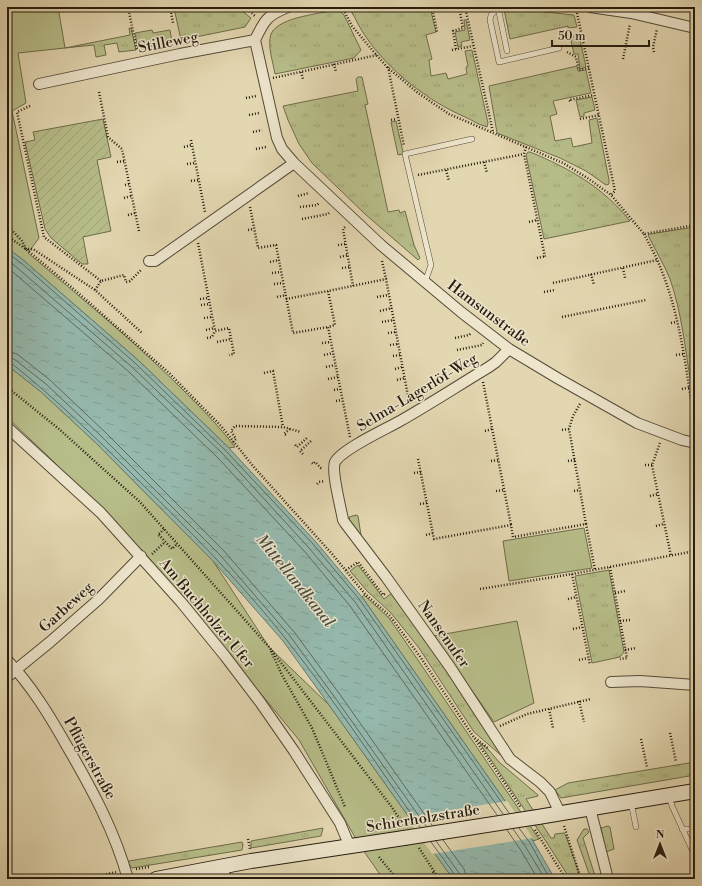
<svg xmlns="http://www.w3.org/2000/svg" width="702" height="886" font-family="'Libre Bodoni',serif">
<defs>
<pattern id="grass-tufts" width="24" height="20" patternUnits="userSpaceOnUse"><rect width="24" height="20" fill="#b7bd89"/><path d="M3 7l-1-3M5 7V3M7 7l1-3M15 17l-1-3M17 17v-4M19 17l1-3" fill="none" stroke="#9da275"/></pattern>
<pattern id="garden-furrows" width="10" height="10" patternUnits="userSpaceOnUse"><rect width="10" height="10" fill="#b7bd89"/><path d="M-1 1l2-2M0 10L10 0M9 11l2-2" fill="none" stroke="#9da275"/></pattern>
<pattern id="water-ripples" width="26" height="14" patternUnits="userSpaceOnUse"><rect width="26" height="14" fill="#95b9ae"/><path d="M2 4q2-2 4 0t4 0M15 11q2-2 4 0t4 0" fill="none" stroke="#809e94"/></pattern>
</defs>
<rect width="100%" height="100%" fill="#e3d7b1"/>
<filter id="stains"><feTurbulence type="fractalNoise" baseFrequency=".005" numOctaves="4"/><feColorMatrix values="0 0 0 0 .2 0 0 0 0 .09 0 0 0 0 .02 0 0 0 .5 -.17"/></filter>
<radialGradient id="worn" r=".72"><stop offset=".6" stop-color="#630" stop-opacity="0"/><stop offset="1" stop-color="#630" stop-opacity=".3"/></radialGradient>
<path fill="url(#grass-tufts)" stroke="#6e6c4c" d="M180,7H237L251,18L245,27L181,40L174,8Z
M351,7H430L436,32L426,35L432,59L429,60L431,76L446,73L448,79L467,74L466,67L468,66L465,51L472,50L488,123L487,127C479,125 472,120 465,117C428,101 389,71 366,37C360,29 356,19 351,11Z
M507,8L574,15L577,27L568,28V26L510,39L504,9Z
M339,10L344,15L361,50L354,58L275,74C273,62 267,45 271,34C278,17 322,13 339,10Z
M464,20H466L470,40L461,42L462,46L458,47L455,32L465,30Z
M129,28H131L136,50L119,52L117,43L104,45L106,55L96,57L94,45L65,48L130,35Z
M152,30L153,33L170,30L172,42L138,49L135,33Z
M579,35L586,67L580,69L578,54H574L570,36Z
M577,66L578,71L586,70L591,93L553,101L557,114L550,116L555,141L571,138L573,147L592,143L589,120L597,118L609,180V184L606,185L586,171L560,158L497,133L489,86Z
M358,77H362L368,104L365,105L388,212L399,210L400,213L405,211L414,245L420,258L418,260L365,214L312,163L299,144L288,120L283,106L358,91L356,79Z
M592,97L595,110L584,113V116L580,117L576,100Z
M396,121L403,152V154L398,155L391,122Z
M528,152H530C569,168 603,187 630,221L544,239L526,155Z
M695,227V383L691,384C685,349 682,313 670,279C664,264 655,250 648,235L650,234Z
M356,515L358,516L361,535C355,529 350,524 349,517Z
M358,565L384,599L392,593L429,645L503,757L474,732L419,648L391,613L367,591L350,571Z
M609,570L624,652L620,657L592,663L575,576Z
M479,742L488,749L499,762L538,795V796L526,799L551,838H554L555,834L564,833L566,836L581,879H570L549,846Z
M695,762V775L561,798L555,790L568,783Z
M608,826L610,827L614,849L606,852L601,828Z
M323,828L321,836L251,848V841Z
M584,829H587L589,832L583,838L596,879H591L577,840Z
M242,842L243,845L242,850L132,868L128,863L129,861Z"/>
<path fill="#b7bd89" stroke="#6e6c4c" d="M7,7H58L65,48L18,53L26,103L12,111L39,238L28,253C80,297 133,340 181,388C200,407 219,426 235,447L229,448L138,360L22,259L7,248Z
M7,365L40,391L95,442L213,561L269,647L329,705L453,879H383L359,844L299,740L145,553L54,462L7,417Z
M584,528L592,568L509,581L503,541Z
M364,595L389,618L418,660L539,839L533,841L362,597Z
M517,621L534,703L494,722L434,636Z"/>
<path fill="url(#garden-furrows)" stroke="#6e6c4c" d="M103,119L111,157L97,160L111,231L83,237L88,264H82L51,238L45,229L25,142L35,140L33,132Z"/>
<path fill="url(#water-ripples)" stroke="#697a6e" d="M7,248L22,259L138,360L229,448L316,542L362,597L533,841L555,879H453L329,705L283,641L213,561L95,442L40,391L7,365Z"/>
<path fill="#e3d7b1" d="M507,801L533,838L432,854L406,817Z"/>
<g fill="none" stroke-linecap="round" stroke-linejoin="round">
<path stroke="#5e6a5e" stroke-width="1" d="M7,253L20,262L135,363L226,451L313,544L359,599L509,813
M7,259L132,367L223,454L309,548L355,602L503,814
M7,267L128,371L219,459L305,552L350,606L497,815
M7,351L17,354L50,380L105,432L224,551L295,633L341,696L432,825
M7,357L14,359L46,384L101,436L220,555L290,636L336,699L426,826
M7,363H11C55,398 95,437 135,477C188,529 240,581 286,639C334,700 377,764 420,827
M519,828L530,843L550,879
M513,829L525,846L545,879
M507,830L520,849L538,879
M443,840L464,869L467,879
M436,841L459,873L461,879
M431,842L455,875L456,879"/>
<g stroke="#554b38" stroke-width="6">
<path id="lane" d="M498,7L507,51
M498,8L491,15L490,20L499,62L559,48
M425,282L431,265L405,154L472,139
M669,796L672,806L695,856
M631,802L636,827
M682,829H695"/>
</g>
<g stroke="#554b38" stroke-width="12">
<path id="street" d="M590,7L631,13L695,28
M255,40L277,138L282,149L294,163L381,245L461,312L509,349L559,379L637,423L682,440L695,443
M255,40C264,21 267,15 288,7
M39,84L180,54L255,40
M149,261H155L294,163
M509,349L496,362L489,367C459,385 430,404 400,421C386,429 342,449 335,462C331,471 341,508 343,520L345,523L386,577L450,667L510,759L540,782L550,792L560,813
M7,427L101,513L181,602L225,656L260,702L294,751L340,823L350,847
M7,660C32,686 51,718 68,748C93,791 115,832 128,879
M7,677L50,642L99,599L141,556
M611,682L640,681L695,685
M590,808L608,879
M222,866L226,879"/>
</g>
<g stroke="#261c0f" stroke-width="16">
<path id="secondary" d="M538,817L695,791
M156,879L251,861L404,838"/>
</g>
<path stroke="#261c0f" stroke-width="2.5" stroke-dasharray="1 2" stroke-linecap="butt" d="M128,7L137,51
M170,7L173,23
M245,7L255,16
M342,7L352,26L368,45L387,67L418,93L449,114L563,163L589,179L611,195L644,234L695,225
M432,7L437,32
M465,7L493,132
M577,13L615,191L611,195
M456,49L453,31L463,28L459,7
M452,50L473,46
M567,52L576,57L579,70L589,68
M654,52L653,47L657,29
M623,59L630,24
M334,64L336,72
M388,67L404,146
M301,72L303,79
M273,78L377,55
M99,92L108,137L122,149L139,231
M246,98L256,96
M570,101L569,100L594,95
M30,106L17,112L44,237L101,281
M249,115L259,113
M580,119L599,115
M391,120L397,119
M253,132L262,130
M191,140L205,212
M184,147L192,145
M526,147L524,154L545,257
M695,148V149
M256,149L266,147
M117,162L124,161
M484,162L487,173
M187,164L195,163
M446,170L449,181
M418,175L524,154
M191,181L198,180
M125,185L129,184
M298,196L309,193
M124,198L131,196
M250,207L258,248L276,245L293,333L328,327
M300,207L317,205L319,203
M128,215L135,213
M302,219L328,214L329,213
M529,222L537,220
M7,225L22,241L26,249H33L95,290L142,333
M345,227L343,229L353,286
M248,230L254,229
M644,234C649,244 655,254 659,264C681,316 687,374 695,429L694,432
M7,236L26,249L76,291L169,373L221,426L253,466L333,555L365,594L390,616L421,658L521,808
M198,243L215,331L229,328L234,354L229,355
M338,245L346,244
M340,257L348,255
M537,258L546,256
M382,261L386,279
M270,262L279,260
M342,268L350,267
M623,268L625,278
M272,273L281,272
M591,274L594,285
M553,283L657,260
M274,284L283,283
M95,290L101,281L124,275L126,282L130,281L142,269
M544,292L555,290
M277,297L286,295
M377,297L389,295
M200,299L208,298
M286,299L328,291
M201,305L209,304
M380,311L392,308
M562,317L646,300
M204,318L212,317
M382,322L394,320
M671,323L677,322
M206,330L214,328
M388,333L396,332
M207,338L212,337L215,331
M455,338L469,335L471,333
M217,342L231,339
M322,343L331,342
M390,345L398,344
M457,350L482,345L483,343
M324,355L333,353
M676,355L683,354
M393,356L400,355
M460,361H462L464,370
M326,367L335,365
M395,369L402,367
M264,373L273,371L283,427
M328,379L338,377
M397,380L404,378
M483,382L511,525
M7,387L59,429L140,502L269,647L391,806L404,825
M682,389L695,386
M334,390L340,389
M336,401L342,400
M580,404L573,416L569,429L586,524
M562,430L569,429
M485,431L492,429
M286,435L284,434L290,429
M350,437L328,327L335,325L328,291L386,279L408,396L410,404
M233,442L236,439L231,431L235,426L283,427L301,432
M660,443L652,465L671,556
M295,445L297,447L308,437
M303,454L300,451L312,440
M418,459L434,539L511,525L513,537L586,524L595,570
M491,461L498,460
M568,461L575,460
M312,463L313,464L315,462L321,468H323
M645,465H652
M414,473L421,472
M317,484L319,482L325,481
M496,491L504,490
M574,491L580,490
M650,496L658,494
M420,504L427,503
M656,526L663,524
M164,529L158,535L160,536L172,549L177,544
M426,535L433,533
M152,554L165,542
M610,567L627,658L620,659
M346,570L358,562L383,595L386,593
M572,574L590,665
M480,589L572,574L695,551
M615,593L625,591
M568,599L576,597
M620,621L630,620
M573,629L582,627
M625,650L636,648
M271,651L282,675L312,728L345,807
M579,660L588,658
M579,701L584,722
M549,709L553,728
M500,726L527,714L591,699
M670,733L676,762
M475,738L488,748
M641,739L647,767
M564,826L581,879
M535,830L566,879
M248,839L250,849
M419,848L439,879
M379,857L397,879
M136,869L149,867
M433,872L435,879
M86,879L116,872"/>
<use href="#lane" stroke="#ede5cc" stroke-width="5"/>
<use href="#street" stroke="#ede5cc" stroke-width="10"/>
<use href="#secondary" stroke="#ede5cc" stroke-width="14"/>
<g stroke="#261c0f" stroke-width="16" stroke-linecap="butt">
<path id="secondary-bridge" d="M404,838L538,817"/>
</g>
<use href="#secondary-bridge" stroke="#ede5cc" stroke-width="14"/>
</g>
<g text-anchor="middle" stroke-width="3" stroke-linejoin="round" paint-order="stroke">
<g font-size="15" fill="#261c0f" stroke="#ede5cc">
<text transform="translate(168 42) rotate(-11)" y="5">Stilleweg</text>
<text transform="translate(489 313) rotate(37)" y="5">Hamsunstraße</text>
<text transform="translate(417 392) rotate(-31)" y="5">Selma-Lagerlöf-Weg</text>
<text transform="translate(66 607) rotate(-42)" y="5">Garbeweg</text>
<text transform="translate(207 613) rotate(50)" y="5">Am Buchholzer Ufer</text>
<text transform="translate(444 634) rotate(55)" y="5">Nansenufer</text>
<text transform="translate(90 758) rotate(61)" y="5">Pflügerstraße</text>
<text transform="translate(423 818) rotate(-9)" y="5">Schierholzstraße</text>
</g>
<g font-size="16" font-style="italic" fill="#474b3f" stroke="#ede5cc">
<text transform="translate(296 580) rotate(51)" y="6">Mittellandkanal</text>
</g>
</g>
<rect width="702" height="886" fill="none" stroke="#e3d7b1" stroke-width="24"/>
<rect x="8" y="8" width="686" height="870" fill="none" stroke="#261c0f" stroke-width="2"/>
<rect x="12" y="12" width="678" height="862" fill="none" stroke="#261c0f"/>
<g transform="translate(660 844)" stroke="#ede5cc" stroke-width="3" paint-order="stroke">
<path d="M0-3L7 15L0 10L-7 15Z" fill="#261c0f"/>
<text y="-6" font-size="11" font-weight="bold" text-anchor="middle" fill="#261c0f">N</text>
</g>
<path d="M552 40v6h97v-6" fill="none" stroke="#261c0f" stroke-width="2"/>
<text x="558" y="40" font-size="12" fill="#261c0f" stroke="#ede5cc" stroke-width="3" paint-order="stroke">50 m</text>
<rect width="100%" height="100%" filter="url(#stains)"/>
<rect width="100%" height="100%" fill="url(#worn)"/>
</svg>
